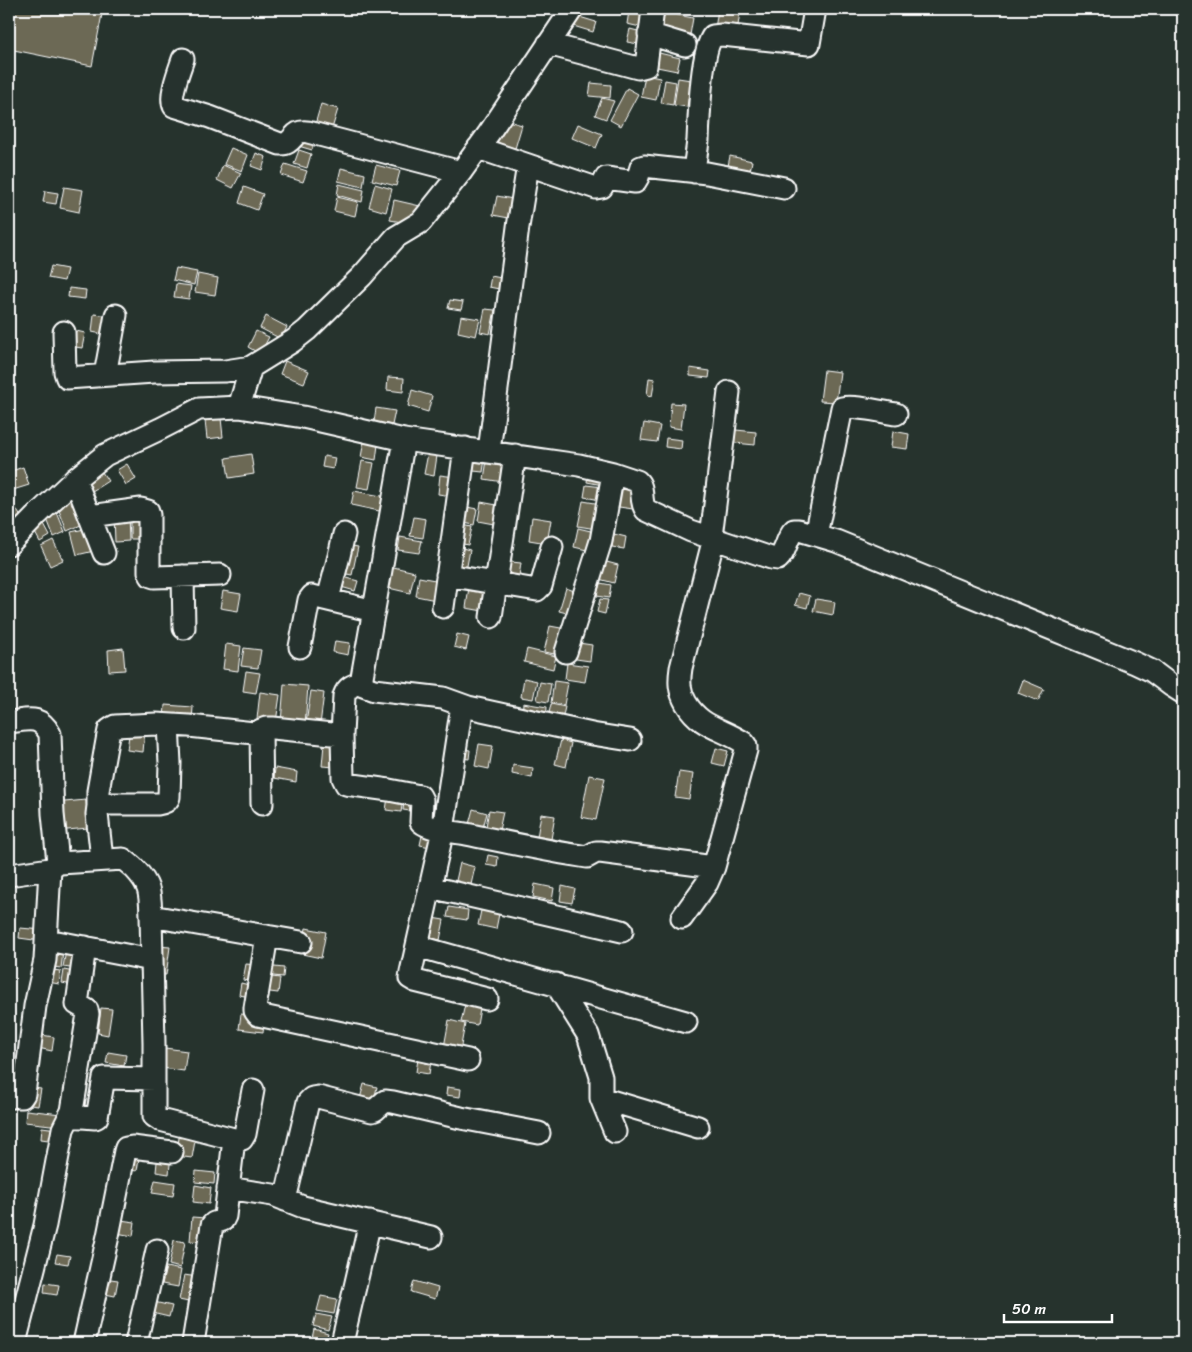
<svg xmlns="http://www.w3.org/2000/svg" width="1192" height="1352" font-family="Sriracha,sans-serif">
<rect width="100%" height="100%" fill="#26332d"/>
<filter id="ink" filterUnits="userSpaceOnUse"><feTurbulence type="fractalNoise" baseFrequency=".02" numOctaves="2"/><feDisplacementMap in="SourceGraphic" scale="10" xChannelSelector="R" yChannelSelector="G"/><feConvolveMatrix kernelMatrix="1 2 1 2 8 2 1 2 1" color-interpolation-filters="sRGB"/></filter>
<g filter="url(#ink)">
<path fill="#6c6955" stroke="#fff" d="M9,9H103L92,66L9,49Z
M718,9L740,12L737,32L715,29Z
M629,11L648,14L645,28L627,24Z
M664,12L693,18L690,35L661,29Z
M573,15L596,22L593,32L570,25Z
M630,29L646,33L644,45L627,42Z
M655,52L680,58L677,71L652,66Z
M645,75L660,78L656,100L641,97Z
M678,78L691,80L687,107L674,105Z
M665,80L676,82L673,105L661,103Z
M591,83L611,85L610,98L589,96Z
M627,88L638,94L621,126L610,120Z
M602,98L614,101L606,119L595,115Z
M321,104L338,109L331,132L314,128Z
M501,119L522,125L514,152L493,145Z
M578,124L602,134L596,148L572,138Z
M316,138L312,150L295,145Z
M231,148L248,155L242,171L224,164Z
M299,150L311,154L307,168L294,164Z
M256,153L266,157L262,170L251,166Z
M730,156L752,161L749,176L727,171Z
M285,164L307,171L303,182L281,175Z
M223,165L241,173L233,188L217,180Z
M376,165L400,171L396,186L372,180Z
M341,168L365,174L363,187L338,181Z
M339,184L364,190L362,202L337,195Z
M375,184L392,189L386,212L369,207Z
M64,187L83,190L79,212L60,208Z
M244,187L263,194L257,210L239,203Z
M45,191L58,193L56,204L43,202Z
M497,196L518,200L514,219L493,215Z
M337,197L358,202L355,216L334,211Z
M394,200L420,206L408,223L390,220Z
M51,266L67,269L64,281L48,278Z
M176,268L197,272L194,285L173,280Z
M198,274L218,278L215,295L195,292Z
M491,276L506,279L504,290L489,287Z
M176,284L191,286L189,299L174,297Z
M69,288L86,290L85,299L68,297Z
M450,300L463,302L461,310L448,308Z
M485,309L495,310L490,334L480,332Z
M94,314L110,316L107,335L92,332Z
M266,316L287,327L281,339L260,328Z
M461,316L480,319L476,336L458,332Z
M72,330L85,333L82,348L69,346Z
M256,331L269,337L260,354L248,347Z
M285,361L309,371L304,383L280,374Z
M690,368L710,371L709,378L690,376Z
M824,370L840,372L836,402L820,401Z
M388,377L404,378L403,392L387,390Z
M649,378L655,379L652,396L647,395Z
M412,390L432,396L428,412L408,406Z
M671,403L684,404L681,429L669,427Z
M376,408L395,411L392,425L374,422Z
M220,409L223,437L207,439L204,411Z
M644,423L660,426L657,442L641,440Z
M726,429L756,432L755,445L725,442Z
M893,431L909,434L907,449L891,447Z
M365,435L379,437L376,460L361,457Z
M666,438L682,440L681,449L665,447Z
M429,448L438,449L434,476L424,474Z
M251,454L254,474L229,478L226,458Z
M466,455L485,458L483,472L464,470Z
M324,456L335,458L333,469L322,467Z
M487,460L505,463L503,482L484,479Z
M362,461L374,463L369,489L357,487Z
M127,464L136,479L126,485L117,470Z
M98,466L108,481L89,493L79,478Z
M23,467L29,485L13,490L9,478V472Z
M589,469L605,472L603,485L587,482Z
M440,475L455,477L452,496L438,494Z
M586,485L603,487L601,500L584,497Z
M615,486L636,489L633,509L612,506Z
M354,491L387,497L384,512L351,505Z
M75,492L88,522L67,531L55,500Z
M583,501L601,504L596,529L578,526Z
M481,502L502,506L499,525L478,521Z
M462,506L477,509L474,525L459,522Z
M15,507L24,522L9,531V511Z
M56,510L65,532L54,537L45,514Z
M128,513L129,541L115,542L114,514Z
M130,513H144V539H130Z
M414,517L426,519L423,538L410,536Z
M532,517L551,520L547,543L529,540Z
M42,521L50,536L40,542L32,527Z
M457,524L472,527L468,545L453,542Z
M93,527L98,550L77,555L71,532Z
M578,528L595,532L591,551L574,547Z
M614,534L626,537L624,549L612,547Z
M400,537L422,541L419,553L398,550Z
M53,540L63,560L50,566L41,546Z
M346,545L358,547L352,575L341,573Z
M454,546L470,550L466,571L449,567Z
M502,561L521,563L518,583L499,580Z
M603,561L618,565L614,583L599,579Z
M385,565L415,572L410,593L380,586Z
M336,575L358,581L355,591L334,585Z
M419,577L440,581L436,600L416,596Z
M470,580L488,583L483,611L466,608Z
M600,583L611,585L609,598L597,596Z
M566,588L577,592L571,614L559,611Z
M223,591L241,594L238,611L220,608Z
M799,593L810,596L807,608L795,605Z
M600,599L608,600L605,614L597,612Z
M816,599L835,602L833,615L813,611Z
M550,626L566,629L560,655L544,652Z
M457,634L469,637L466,650L454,647Z
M335,641L350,643L348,655L333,652Z
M572,642L592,645L590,661L569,658Z
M226,644L241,646L238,671L223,669Z
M123,648L125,670L109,671L108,650Z
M244,648L261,650L258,668L241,666Z
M527,649L556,656L553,669L524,662Z
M567,663L588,666L585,682L565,679Z
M246,671L260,673L256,693L243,691Z
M524,678L537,681L533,699L521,697Z
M1023,680L1044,689L1038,701L1018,693Z
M554,681L568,683L564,705L551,703Z
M540,682L551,684L548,702L537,700Z
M284,684L308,686L305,725L281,723Z
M311,691L324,693L320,725L306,723Z
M260,692L280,695L276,722L257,719Z
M523,703L547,707L546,720L522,717Z
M551,704L565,707L561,724L547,722Z
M165,705L193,707L192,721L164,719Z
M130,728L145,730L143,752L127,750Z
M325,733L338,735L335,767L322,766Z
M561,740L571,743L566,767L555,764Z
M479,744L493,746L489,769L475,766Z
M457,748L470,750L469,759L456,757Z
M716,748L728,751L724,766L712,763Z
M513,765L533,768L532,778L512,774Z
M275,768L297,772L296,782L274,778Z
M679,772L693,774L689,799L675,797Z
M589,775L605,778L596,820L581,817Z
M389,791L404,793L401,812L386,810Z
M405,795L416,812L403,810Z
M86,800L88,828L57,831L54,803Z
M473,809L487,813L482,831L468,828Z
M489,810L503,812L498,835L485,832Z
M541,814L555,816L550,845L536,843Z
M423,831L438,834L436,848L420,845Z
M488,855L498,857L497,867L486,865Z
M460,863L475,867L470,889L455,885Z
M535,884L554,888L552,901L533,897Z
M562,886L575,889L572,903L560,901Z
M483,901L501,904L496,929L478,925Z
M449,907L468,910L467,920L447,917Z
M426,917L444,920L440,940L422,936Z
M20,928L43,930L41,941L19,938Z
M306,928L326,932L321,958L302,954Z
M48,942L64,944L61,968L45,966Z
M67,945L81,948L77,969L63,967Z
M157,946L170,947L166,975L153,974Z
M246,964L256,965L253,982L243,980Z
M265,966L284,968L283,977L264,975Z
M44,969L61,971L59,984L42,981Z
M64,970L74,972L72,985L62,983Z
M264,976L280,978L278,993L262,991Z
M241,983L253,986L251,997L239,995Z
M466,1000L481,1003L477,1025L461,1022Z
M101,1008L112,1009L108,1035L98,1033Z
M241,1014L265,1017L263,1032L239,1029Z
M449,1020L465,1024L460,1051L444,1047Z
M35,1034L54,1037L52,1051L33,1047Z
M165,1048L187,1051L184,1071L162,1068Z
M108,1052L126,1055L124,1066L106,1063Z
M419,1053L432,1055L429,1074L416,1072Z
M9,1061L24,1064L21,1083L9,1081Z
M364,1084L377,1087L373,1105L359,1102Z
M26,1087L41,1089L38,1106L23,1104Z
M447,1087L461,1089L460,1097L446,1095Z
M26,1110L61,1114L59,1126L25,1122Z
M42,1127L57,1129L56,1141L41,1139Z
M180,1132L196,1135L192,1158L176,1156Z
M140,1151L137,1171L123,1169Z
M158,1152L171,1154L169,1174L156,1172Z
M196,1171L215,1173L214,1184L195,1182Z
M155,1180L175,1183L173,1196L152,1193Z
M195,1185L211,1188L209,1204L193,1202Z
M192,1217L205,1218L203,1242L190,1241Z
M113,1219L135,1222L133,1236L111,1232Z
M174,1240L185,1242L180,1268L169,1265Z
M57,1254L70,1256L68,1264L55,1262Z
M166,1267L181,1270L178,1287L162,1284Z
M184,1275L198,1277L193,1303L179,1300Z
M103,1278L118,1280L115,1296L100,1293Z
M414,1281L438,1288L435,1299L411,1292Z
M45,1283L59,1285L57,1295L44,1293Z
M9,1291L22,1294L18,1312L9,1310Z
M321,1296L337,1299L334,1314L317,1311Z
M154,1302L172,1306L169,1317L152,1313Z
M316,1314L332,1317L328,1330L313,1326Z
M314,1329L328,1333L325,1343H311Z"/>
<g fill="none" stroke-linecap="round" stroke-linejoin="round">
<g stroke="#fff" stroke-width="25">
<path id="minor" d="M649,34L685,45
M548,44L638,68L646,66L653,9
M183,59C179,71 169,96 174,106L210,117L280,144C295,145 291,129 308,132L461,172
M478,148L596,188L602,187L606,178L635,182L638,177L641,167L644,166L707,173L784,188
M694,172C695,161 697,151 698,140C699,119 701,50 713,36L722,35L809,44L815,9
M64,332L65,372L67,378L154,372L225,371L251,367
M105,375L116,315
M239,407L251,367L293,341L307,330L362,276L396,237L421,222L461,172L489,133L572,9
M404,440L362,677L363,686L374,690L443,698L468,707L592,734L630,740
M489,451L518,227L528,165
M75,479L104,553
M90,516L141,509L148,511L149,515V572L151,576L154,577L220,575
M816,535L842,408C853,405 883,412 896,414
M711,537L729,392
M9,544L38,514L75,479L105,455L160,429L199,409L239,407L303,417L404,440L579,465L613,473L637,481C645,488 639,501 646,510L691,531L771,558L778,559C787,551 786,538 794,530H799L836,541L1135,663L1152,671L1172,686L1183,693
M447,575L537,590L541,586L552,547
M183,576L184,628
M328,599L339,556L344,534
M443,607L465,448
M491,617L515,455
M300,647L309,600L312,596L374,611
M566,652L601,541L613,473
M362,682C353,685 347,687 344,696L342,735L343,778L346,784L389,790L420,796L422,800L421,822C430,830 454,832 466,834C506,842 546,851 587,857L596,852H600L714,867
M462,705L443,830L411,972L410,978L415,981L487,999
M9,722C28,720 39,714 50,734L53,814L58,862L60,863L123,859C127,862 131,865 135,869C151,886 150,894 151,916L154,1043V1116L160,1120L234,1139H242L245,1134L253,1090
M261,730L262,804
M98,806V791L108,735L109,730L115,726L156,724L189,726L254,733L266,728H273L342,735
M102,859L97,814L98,806L104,804H158C164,803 167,802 169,797L170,763L168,725
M9,875L50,869L59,863
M430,887L622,931
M151,916L301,942
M682,918L707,883L714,867L746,750V746L744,743C722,728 701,728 686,703C679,691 679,681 681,668L714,538
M267,936L255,1008V1011L258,1015L468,1060
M47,940L152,960
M417,946L686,1022
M556,984L588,1035L601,1077V1098L615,1132
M9,1097H22L24,1094L35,1006L45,960L50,869
M601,1098L698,1127
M70,1116L95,1118L97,1117L104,1078L154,1079
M228,1188L273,1195L303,1207L431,1237
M285,1200L308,1102L312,1098L318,1097L372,1111L375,1110L385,1101L393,1102L461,1118L539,1133
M15,1343L45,1225L63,1129L72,1111L88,1014L87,1010L77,1004L85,947
M84,1343L108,1236L125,1151L126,1148L132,1147L172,1152
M136,1343L157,1250
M193,1343L212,1225L214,1223L223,1220L225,1216L234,1139
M342,1343L370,1222"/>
</g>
<use href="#minor" stroke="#26332d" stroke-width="21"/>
</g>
</g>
<rect width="1192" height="1352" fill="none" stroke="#26332d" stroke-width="30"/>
<rect x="15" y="15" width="1162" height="1322" fill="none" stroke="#fff" stroke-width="2" filter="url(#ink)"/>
<path d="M1004 1314v8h108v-8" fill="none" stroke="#ffffff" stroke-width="2.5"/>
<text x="1012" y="1314" font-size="15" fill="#ffffff" stroke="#26332d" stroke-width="4" paint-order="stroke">50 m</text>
</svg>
